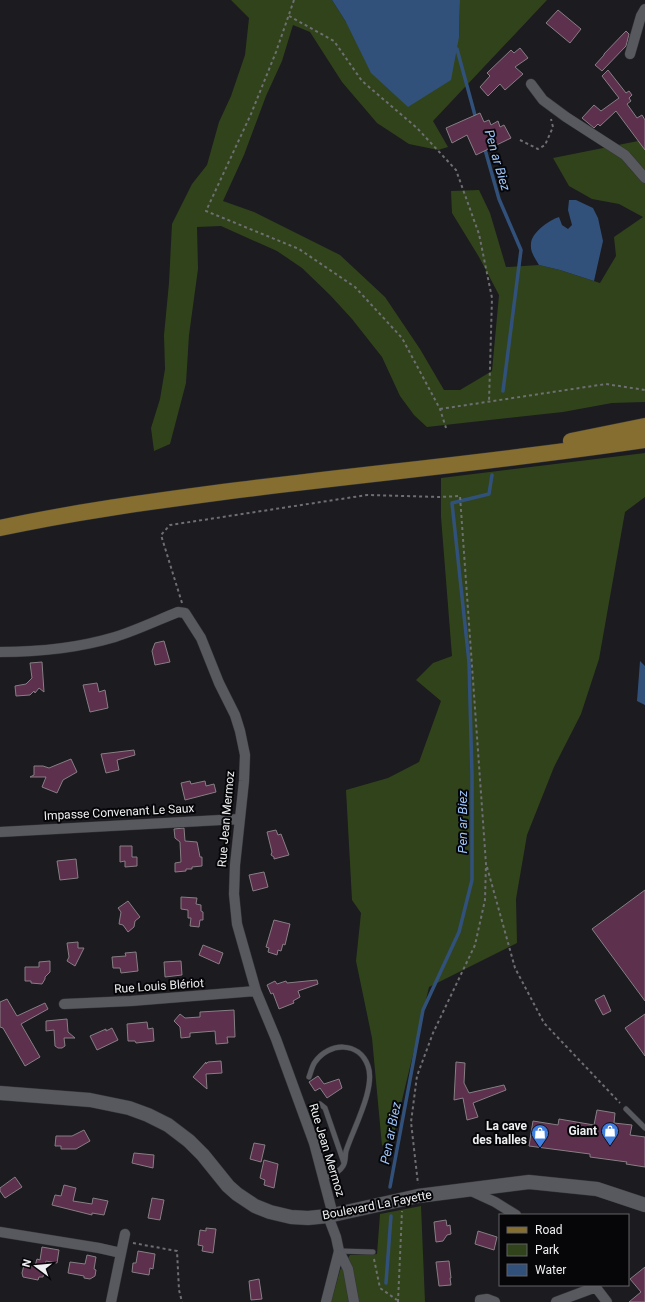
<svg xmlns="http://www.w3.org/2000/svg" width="645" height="1302" font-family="Roboto,sans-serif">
<rect width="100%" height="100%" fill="#1b1b20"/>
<path fill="#31431b" d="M231,0H332L346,22L459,37L460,0H547L433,121L448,147L438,150L409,144L377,123L342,82L310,32L293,25L282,61L266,96L244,155L223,201L254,212L340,255L385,297L420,349L444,390H460L492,371L499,295L479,257L452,213L451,191L479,190L490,213L506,267L539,265L560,270L600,283L616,256L614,237L643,217L619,204L592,199L569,186L553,158L643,140L645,143V402L612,403L563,412L427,427L414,415L400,396L382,357L352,319L330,295L302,268L277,251L221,226L197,227L198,269L189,335L186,383L170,444L154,451L151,428L160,399L165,369L164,335L169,283L172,224L192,184L207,165L219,122L231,96L245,55L249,18Z
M645,453V497L625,512L599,659L581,714L554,767L527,835L516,899L517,943L429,987L393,1138L382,1146L372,1038L356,961L361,913L352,900L346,790L388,778L419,762L441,701L416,680L433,663L452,656L441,517V478Z
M421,1206L425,1302H331L340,1270L350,1255L377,1254L380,1214Z"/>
<path fill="#32517a" d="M332,0H460L459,37L451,80L408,107L371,73L346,22Z
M569,200H576L593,208L598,218L603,241L594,281L560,270L539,265C535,258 530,252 531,244C531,233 549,220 559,217L562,225L568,229L572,225L568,210Z
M640,661L645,666V705L637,701Z"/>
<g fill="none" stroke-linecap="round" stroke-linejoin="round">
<path stroke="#32517a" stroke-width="3.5" d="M454,48L457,49L476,119
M484,146L499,199L521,250L503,391
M390,1187L423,1010L459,932L472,880V775L469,662L452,503L489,494L492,475
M386,1283L391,1216"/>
</g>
<path fill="#5d304d" stroke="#867f83" d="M558,10L581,29L570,43L546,23Z
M626,31L629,34L626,46L602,71L595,65L604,55V54Z
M520,48L528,58L515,67L523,74L505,90L500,84L488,96L480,87L490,76L487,73L511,50L514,53Z
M608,70L626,93L629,91L632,95L629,98L631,101L627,104L637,118L642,115L645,120V150L616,111L600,126L598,124L594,128L582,118L594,105L601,111L619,98L602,76Z
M480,113L484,122L489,120L491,125L498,121L500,127L504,125L511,138L476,155L467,135L452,143L446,128Z
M164,641L170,662L155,665L152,651L155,643Z
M42,662L44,692L39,688L35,693L34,691L30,695L16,696L15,686L26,684L32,678L30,663Z
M97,683L99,692L105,690L108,708L90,712L83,685Z
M134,750L135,755L117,760L119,770L106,773L101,754Z
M71,759L77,772L63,780L57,793L42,787L46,777H30L34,775V766H43L49,768Z
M190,781L191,784L205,781L206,786L214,784L216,792L185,800L181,783Z
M184,828L185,841L197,842L200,857H202V866L192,867V869H186V871L175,872V863L181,862L180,842L175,838L174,829Z
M276,830L278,835L281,834L289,855L274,859V857L271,855L272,852L267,832Z
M120,846H132V857H137V866L125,867V861L120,862Z
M76,859L78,878L60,880L57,861Z
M264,872L268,887L253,891L249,875Z
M645,890V1001L592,929Z
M181,897L197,898L196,904L201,905V911L203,912V920H200L199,927L190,926L191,918H188V910L181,909Z
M128,901L140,917L135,921L134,927L128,932L123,925L119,924L121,912L118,908Z
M274,920L290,924L285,945L283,944L281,951L278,950L277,955L268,952L269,948L266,947Z
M78,942V948H84L75,966L67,961L69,957L67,943Z
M203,945L223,953L219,964L199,955Z
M136,952L138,971L121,973L120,968H113L112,957L126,956L125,953Z
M50,961V972L45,977V979L42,984L31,983V981H25V967H39V962Z
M181,961L182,975L165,977L164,962Z
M317,980L318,984L298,991L300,997L293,1001L294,1003L279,1009L273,993L271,994L267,985L275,981L277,984L286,981L287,983Z
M604,995L611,1011L603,1015L595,1000Z
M7,999L17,1016L45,1003L48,1009L21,1024L40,1057L25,1066L3,1028L0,1027V1002Z
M234,1010L235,1037H227L228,1043L216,1044L215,1031L190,1033V1037L181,1038L180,1027L174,1021L180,1014L185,1018L200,1017V1012Z
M645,1014V1056L625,1028Z
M67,1019L68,1032L75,1038H64L65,1046L62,1048H58L55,1046L54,1030L46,1031V1021Z
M147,1022L148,1029L153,1028L154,1041L136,1043L135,1041H128L127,1024Z
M112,1028L118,1040L97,1050L90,1036L106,1029V1031Z
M221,1061L222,1073L206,1074L207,1089L193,1077L206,1062V1064L208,1062Z
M456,1062L465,1063L464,1083L469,1093L504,1085L506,1090L473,1103L478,1117L467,1120L463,1098L454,1100Z
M318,1076L324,1084L339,1079L342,1088L327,1098L320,1088L315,1091L309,1082Z
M597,1110L615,1113L614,1123L632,1125L630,1135L645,1137V1167L626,1164L627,1162L590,1157V1154L529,1146L533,1121L558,1125L559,1119L594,1125Z
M84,1130L90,1141L76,1149H61V1146H55L56,1136H72Z
M254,1143L265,1145L261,1162L250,1159Z
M134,1153L154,1155L153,1168L132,1163Z
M264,1160L278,1164L274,1188L264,1185L265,1180L260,1178Z
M15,1177L22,1187L5,1198L0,1191V1188Z
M64,1185L76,1188L73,1201L92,1204L93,1198L108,1201L104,1215L92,1213V1215L52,1205L55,1195L61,1196Z
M152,1198L164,1200L160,1220L148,1218Z
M446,1220L447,1226L450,1225L451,1234L447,1235L443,1241L436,1242L434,1222Z
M206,1228L216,1229L213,1253L202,1251L203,1246L198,1245L200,1230L206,1231Z
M478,1231L497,1237L494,1250L475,1244Z
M42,1247L59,1250L57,1263L46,1261L43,1277H39L38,1280L23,1277L22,1273L24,1265L35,1266L37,1259L40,1260Z
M138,1251L155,1254L153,1269L150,1268L149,1275L132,1272L133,1263H136Z
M87,1255L96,1257L94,1269L96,1270L95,1276L90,1279L84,1278V1276L68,1273L70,1262L85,1264Z
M449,1261L451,1278H450L451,1285L439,1286L436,1262Z
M645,1267V1302H629L641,1292L630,1279Z
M259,1279L262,1299L251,1300L249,1281Z"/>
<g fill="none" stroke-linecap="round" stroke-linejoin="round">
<g stroke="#343538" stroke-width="6">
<path id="lane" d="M309,1077C311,1072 312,1066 315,1062C329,1042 359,1041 368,1066C376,1088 353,1129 346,1151C345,1155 346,1161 343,1166C339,1173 331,1175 323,1179
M320,1104L325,1108L344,1163
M626,1109L645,1128
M339,1251L373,1252"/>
</g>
<g stroke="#343538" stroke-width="11">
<path id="street" d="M630,54L641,16L645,9
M531,84L543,100L566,117L625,155L645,178
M0,652C38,652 78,648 115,637C137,630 158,620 178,612L185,613L201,638L219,683L235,715L240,731L245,755L244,781L235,865L234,894L237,924L256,991L276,1039L314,1143L333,1215
M0,832L239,819
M64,1004L131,1001L256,991
M469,1190L495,1202L516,1215
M328,1216L336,1237L339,1251L348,1269L354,1302
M0,1232L99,1248L121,1253
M594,1285L607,1302
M111,1302L125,1234
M326,1302L339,1251
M480,1302V1300L487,1299L495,1302
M556,1302L596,1287"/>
</g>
<g stroke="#343538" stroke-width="15">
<path id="secondary" d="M0,1093L90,1100L129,1108L148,1115L168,1125L189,1141L203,1155L228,1186L237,1194L255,1206L270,1212L291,1217L308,1218L328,1216L418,1196L529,1182L597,1189L645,1205"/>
</g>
<g stroke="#343538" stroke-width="17">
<path id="primary" d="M571,441L645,426
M0,528C74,512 148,502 223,492C363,474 505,461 645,440"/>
</g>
<path stroke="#6e6e73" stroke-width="2" stroke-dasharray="3 3" stroke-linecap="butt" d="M294,0L276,52L251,114L206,211L299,249L355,287L402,338L440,409L446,428
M289,16L334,41L362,81L417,128L456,170L479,234L492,298L489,402
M520,140L538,149L545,145L553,127L551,119
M440,409L606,384L645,390
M182,603L161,535L170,525L367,495L440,497L460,496L486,864L485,900L475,945L433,1033L417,1076L411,1122L418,1184
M487,867L515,968L544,1023L620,1103
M133,1243L177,1251L179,1290L182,1302
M374,1259L380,1288L397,1300
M398,1302L402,1211"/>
<use href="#lane" stroke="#58595f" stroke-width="5"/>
<use href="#street" stroke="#58595f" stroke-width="10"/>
<use href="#secondary" stroke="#58595f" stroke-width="14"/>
<use href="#primary" stroke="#856e2f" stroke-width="16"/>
</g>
<defs>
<g id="shop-pin" transform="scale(0.9)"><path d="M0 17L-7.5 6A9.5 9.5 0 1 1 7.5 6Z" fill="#3f7fe0" stroke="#060608"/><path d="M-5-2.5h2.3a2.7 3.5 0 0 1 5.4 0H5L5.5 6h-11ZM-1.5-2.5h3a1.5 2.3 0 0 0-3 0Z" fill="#fff"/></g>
</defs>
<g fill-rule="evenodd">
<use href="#shop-pin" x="610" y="1131"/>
<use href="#shop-pin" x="540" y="1133"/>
</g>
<g text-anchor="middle" stroke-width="4" stroke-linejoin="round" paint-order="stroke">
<g font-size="12" fill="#eeeff2" stroke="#060608">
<text transform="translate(119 812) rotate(-3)" y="4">Impasse Convenant Le Saux</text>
<text transform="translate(226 819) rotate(-85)" y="4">Rue Jean Mermoz</text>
<text transform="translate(159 986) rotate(-4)" y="4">Rue Louis Blériot</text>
<text transform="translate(327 1150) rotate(73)" y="4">Rue Jean Mermoz</text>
<text transform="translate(377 1205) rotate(-11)" y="4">Boulevard La Fayette</text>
</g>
<g font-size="12" font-weight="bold" fill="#eeeff2" stroke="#060608" text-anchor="end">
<text x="527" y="1130">La cave<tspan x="527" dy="14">des halles</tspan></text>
<text x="597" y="1135">Giant</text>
</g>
<g font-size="13" font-style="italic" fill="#9bc2f7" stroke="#060608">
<text transform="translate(498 160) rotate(74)" y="5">Pen ar Biez</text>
<text transform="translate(462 822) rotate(-90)" y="5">Pen ar Biez</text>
<text transform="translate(390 1133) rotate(-79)" y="5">Pen ar Biez</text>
</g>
</g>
<rect x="499" y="1214" width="130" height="72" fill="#060608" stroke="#636366"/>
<rect x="507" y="1227" width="20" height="6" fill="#856e2f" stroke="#636366"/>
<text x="535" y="1234" font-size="12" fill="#eeeff2">Road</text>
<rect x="507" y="1244" width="20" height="12" fill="#31431b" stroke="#636366"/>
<text x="535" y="1254" font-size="12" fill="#eeeff2">Park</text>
<rect x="507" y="1264" width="20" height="12" fill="#32517a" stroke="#636366"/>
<text x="535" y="1274" font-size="12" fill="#eeeff2">Water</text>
<g transform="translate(36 1266) rotate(286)" stroke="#060608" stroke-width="3" paint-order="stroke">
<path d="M0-3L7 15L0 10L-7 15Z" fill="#eeeff2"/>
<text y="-6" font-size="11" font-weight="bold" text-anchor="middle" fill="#eeeff2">N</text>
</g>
</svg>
